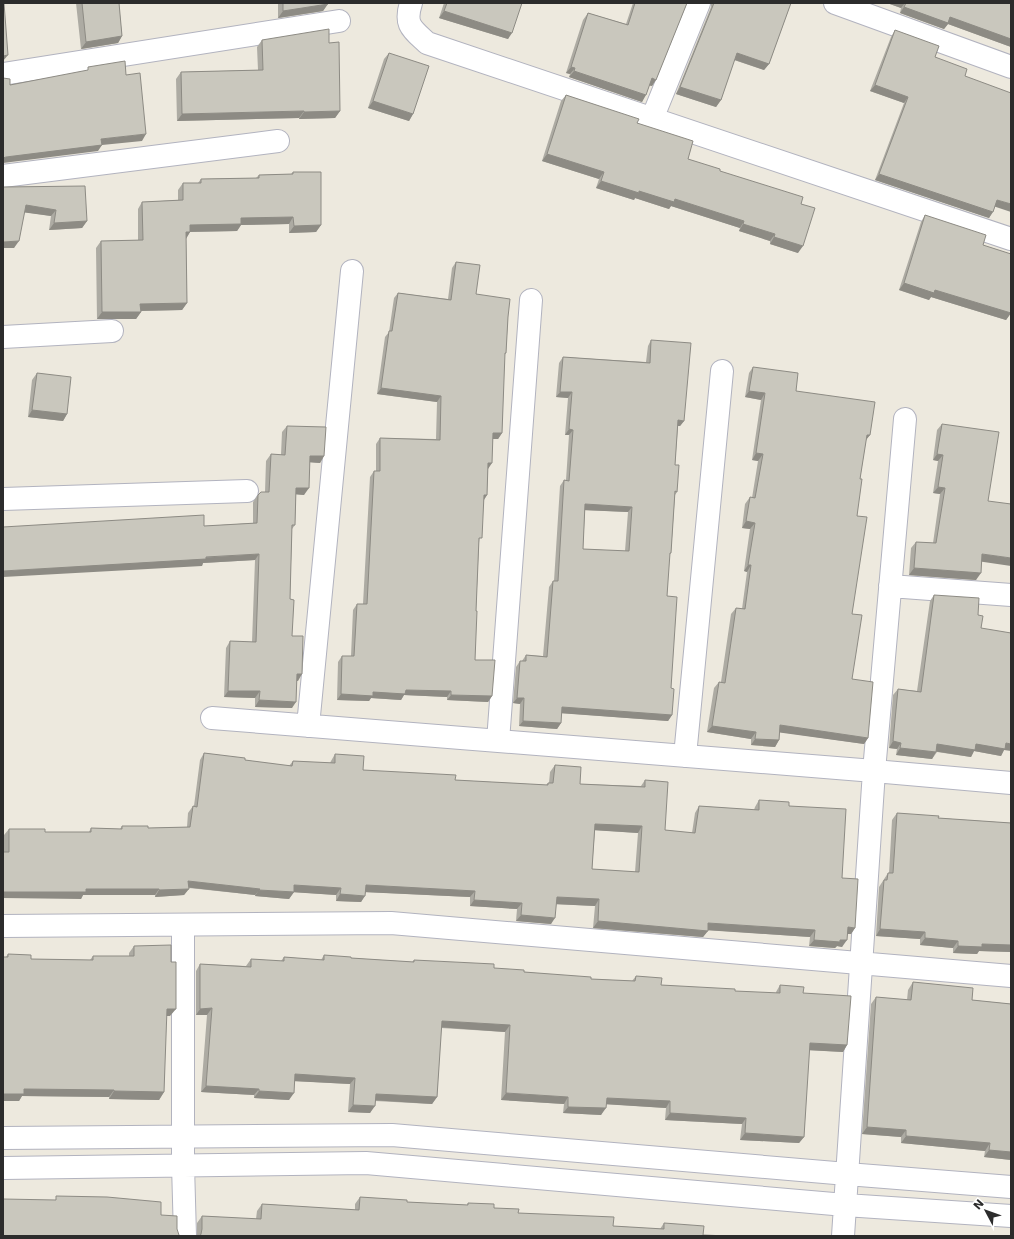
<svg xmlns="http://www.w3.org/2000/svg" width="1014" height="1239" font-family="'DejaVu Sans',sans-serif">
<rect width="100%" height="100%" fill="#ede9de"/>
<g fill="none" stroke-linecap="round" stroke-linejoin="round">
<g stroke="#b2b3bf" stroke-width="24">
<path id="minor" d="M411,3C404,25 412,29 427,43L1011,239
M835,3L1011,67
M3,74L339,21
M652,119L699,3
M3,176L278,141
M3,337L112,331
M3,499L247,491
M890,586L1011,595
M212,718L874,771L1011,783
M308,726L352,271
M498,741L531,300
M685,756L722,371
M183,925V1165L185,1236
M3,926L391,923L1011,976
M3,1138L392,1135L847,1174L1011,1187
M3,1168L366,1163L845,1205L1011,1216
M843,1236L874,771L905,419"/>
</g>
<use href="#minor" stroke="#fff" stroke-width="22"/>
</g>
<path fill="#adaba3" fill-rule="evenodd" d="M76,3H119L122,36L118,43L81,49Z
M278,3H328L323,11L278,18Z
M444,3H522L508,39L439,18Z
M633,3H687L652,86L649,85L642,102L569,77L570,74L566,73L583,20L588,13L626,24Z
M711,3H791L769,64L764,70L734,60L721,100L716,107L676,94L711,7Z
M887,3H1011V47L948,24L944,29L900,13L901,8Z
M895,30L935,57L965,76L995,207L989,218L875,180L904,103L870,91L891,37Z
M262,40L329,43L340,111L335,118L299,119V118L177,121L176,79L181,72L258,70L257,47Z
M389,53L413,114L409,121L368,108L384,59Z
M566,95L637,123L688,159L801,204L798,253L770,244V241L739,231L740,228L671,206L669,209L635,198L634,200L596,188L599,179L542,161L561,101Z
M293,172L321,225L316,232L289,233V224L241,225L237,231L190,232L186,238L187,303L182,310L141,311V312L136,319H97L96,248L101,241L138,240V209L142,202L178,200V190L183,183H198L201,179L256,178L259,175L291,174Z
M3,187L87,221L82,228L49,230L51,216L24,212L14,248Z
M925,215L983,245L1011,313L1006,320L931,297L929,300L899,290L921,222Z
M456,262L476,294L508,317L506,353L504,356L502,433L498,439H493L488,468L487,495L484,500L479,543L476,611L475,660L492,696L488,702L447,700V697L404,695L401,700L371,698L369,701L337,700L338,662L342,656H351L353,610L357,604H363L370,477L374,471H376V444L380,438L436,439L437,402L377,394L385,337L389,332L394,298L398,293L448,299L452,268Z
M651,340L684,421L680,426H678L675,465L677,492L675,495L671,553L669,555L667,596L672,715L668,721L561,713V723L557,729L519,726L520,704L513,703L516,667L520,661H522L526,655L543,656L549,587L553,581H554L560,486L564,480H566L569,435H565L568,398L556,397L559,363L563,357L646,362L648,346ZM585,510L628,512L625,551L583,549Z
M753,367L870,435L866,440L860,479L857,516L852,614V679L868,738L864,744L780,732L779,740L775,747L751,745V739L707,732L714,688L719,682H721L731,614L736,608L742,609L747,572L744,571L750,529L742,528L745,504L750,497L752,498L758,461L752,460L761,400L745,397L749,373Z
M37,373L67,414L63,421L28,417L32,380Z
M942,424L988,501L981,561L976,580L909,575L911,548L916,542L933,543L940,494L933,493L938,461L933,460L937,430Z
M287,426L324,456L320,463L310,462L304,495L296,494L295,525L292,529L290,599L292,636L298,681H297L292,708L255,707V698L224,697L226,648L230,641L252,642L255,560L203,563L202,566L204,526L253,523V502L258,495L265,492L266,461L271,454L281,455L282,432Z
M934,595L978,615L1004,750L1001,756L974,751L971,757L937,752L932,759L896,755L897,749L889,748L893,695L898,689L917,691L930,601Z
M204,753L245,760L289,766L293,761L330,763L331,761L335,754L363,770L455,780L546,785L548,783H549L550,772L555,765L580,784L641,786L645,780L665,830L692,833L695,813L699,806L754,810L755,807L759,800L789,806L842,878L855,928L851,934H847L842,947L837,946L835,948L809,946L810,937L708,930L703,937L593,928L595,906L556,904L551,924L516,921L517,909L470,906V897L366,892L361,902L336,901V895L294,892L289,899L255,896V895L189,888L184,895L155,897V895H83L81,899L4,852V835L9,829L45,832H89L91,828L120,829L122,826L148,828L187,827L188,813L193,806H194L200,760ZM595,830L638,833L635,872L592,869Z
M897,813L938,818L1011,823V952L979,951L977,954L953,953V948L920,945V939L876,936L879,887L888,873H889L892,820Z
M134,946L170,1016H166L164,1092L159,1100L109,1099V1097L22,1096L19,1101L6,957L8,954L31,959L90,960L93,956H129V953Z
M324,955L351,958L412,962L414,960L591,979L632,981L636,976L661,985L735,991L776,993V992L780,985L803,993L847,1045L843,1052L809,1050L804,1137L799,1143L740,1140L742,1124L665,1120L666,1108L606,1104L601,1115L563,1113L564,1104L501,1100L505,1032L441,1028L437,1097L432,1104L375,1101L370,1113L348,1112L350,1084L295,1081L289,1100L254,1098V1095L201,1092L207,1015H196V971L200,964L246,966L251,959L281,961L284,957L321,960Z
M913,982L972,1000L1011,1004V1160L984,1157L985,1151L901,1143V1137L862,1134L871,1004L876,997L907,1000L908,990Z
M360,1197L407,1202L467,1205L468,1203L518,1213L613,1226L660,1229L664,1223L703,1235L728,1236H197V1223L202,1216L256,1219L257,1211L262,1204L355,1210V1204Z"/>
<path fill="#8d8b84" d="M887,3H905L901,8Z
M328,4L323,11L278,18L283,11Z
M904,7L950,17L995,33L1011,39V47L948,24L944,29L900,13Z
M444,11L512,33L508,39L439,18Z
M122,36L118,43L81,49L86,42Z
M737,53L769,64L764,70L732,59Z
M8,55L3,61V56Z
M571,67L575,68L570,74L566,73Z
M574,71L646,95L642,102L569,77Z
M652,78L656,80L652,86L647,85Z
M875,85L908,97L904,103L870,91Z
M680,87L721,100L716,107L676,94Z
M373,101L413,114L409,121L368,108Z
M304,111L299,118L177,121L182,114Z
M340,111L335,118L299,119L304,112Z
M146,134L142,141L102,145L98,151L3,163V158L6,157L101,139Z
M547,154L604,172L599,179L542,161Z
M879,174L993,212L989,218L875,180Z
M601,181L639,191L675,199L744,221L740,228L671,206L669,209L635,198L634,200L596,188Z
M997,200L1011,204V212L993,206Z
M26,205L56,210L51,216L21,212Z
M293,217L289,224L241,225L237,231L185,232L190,225L241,218Z
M87,221L82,228L49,230L54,223Z
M743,224L775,234L770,241L739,231Z
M321,225L316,232L289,233L294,226Z
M186,232H190L186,239Z
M774,237L803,246L798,253L770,244Z
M19,241L14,248H3V242Z
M904,283L935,290L1011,313L1006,320L931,297L929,300L899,290Z
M187,303L182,310L136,311L140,304Z
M102,312H141L136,319H97Z
M381,388L441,396L437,402L377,394Z
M749,391L765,393L761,400L745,397Z
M560,392H572L568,398L556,397Z
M32,410L67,414L63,421L28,417Z
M678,420L684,421L680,426H675Z
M569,429L573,430L569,435H565Z
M493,433H502L498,439H489Z
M867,435H870L865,441Z
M756,453L763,454L758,461L752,460Z
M937,454L943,455L938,461L933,460Z
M310,456H324L320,463L305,462Z
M488,463H492L488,469Z
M938,487L945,488L940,494L933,493Z
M296,488H309L304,495L291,494Z
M484,495H487L483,501Z
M585,504L632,507L628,512L581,510Z
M746,521L755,523L750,529L742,528Z
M259,554L255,560L203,563L202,566L3,577V571Z
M982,554L1011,558V566L977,561Z
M748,565H751L747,572L744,571Z
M914,568L981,573L976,580L909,575Z
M297,674H302L298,681L293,680Z
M406,690L451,691L447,697L404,695L401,700L371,698L369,701L337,700L341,694Z
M228,691H260L255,698L224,697Z
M451,695L492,696L488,702L447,700Z
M517,698H524L520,704L513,703Z
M259,700L296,702L292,708L255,707Z
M562,707L672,715L668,721L558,713Z
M523,721L561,723L557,729L519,726Z
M780,725L868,738L864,744L776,732Z
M712,726L756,732L751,739L707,732Z
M755,739L779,740L775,747L751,745Z
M893,741L901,743L897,749L889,748Z
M1006,743L1011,744V751L1004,750L1001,756L974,751L971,757L933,751L937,744H976Z
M900,748L936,752L932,759L896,755Z
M595,824L642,826L638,833L591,830Z
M188,881L260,889L255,895L184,887Z
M294,885L341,888L336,895L290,892Z
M366,885L475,891L470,897L362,892Z
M86,889H159L155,895H83L81,899L3,898V892Z
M189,889L184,895L155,897L159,890Z
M259,890L294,892L289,899L255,896Z
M340,894L365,896L361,902L336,901Z
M557,897L599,899L595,906L552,904Z
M474,900L522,903L517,909L470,906Z
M521,915L555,918L551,924L516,921Z
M598,921L708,931L703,937L593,928Z
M708,923L815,930L810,937L704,930Z
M848,927L855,928L851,934H843Z
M880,929L925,932L920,939L876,936Z
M925,938L958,941L953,948L920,945Z
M814,940H847L842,947L837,946L835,948L809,946Z
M982,944L1011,945V952L979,951L977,954L953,953L958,946Z
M212,1008L207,1015H196L200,1009Z
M167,1009H176L170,1016H162Z
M442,1021L510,1025L505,1032L437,1027Z
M810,1043L847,1045L843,1052L805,1050Z
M295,1074L355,1078L350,1084L291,1081Z
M206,1086L259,1089L254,1095L201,1092Z
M24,1089L114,1090L109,1097L22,1096L19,1101H3V1094Z
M114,1091L164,1092L159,1100L109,1099Z
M259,1091L294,1093L289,1100L254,1098Z
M506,1093L568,1097L564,1104L501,1100Z
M376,1094L437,1097L432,1104L371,1100Z
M607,1098L670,1101L666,1108L602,1104Z
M353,1105L375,1106L370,1113L348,1112Z
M568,1107L606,1108L601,1115L563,1113Z
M670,1113L746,1118L742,1124L665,1120Z
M867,1127L906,1130L901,1137L862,1134Z
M745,1133L804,1137L799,1143L740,1140Z
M906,1136L990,1143L985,1151L901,1143Z
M989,1150L1011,1152V1160L984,1157Z"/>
<path fill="#c9c7bd" stroke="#8d8b84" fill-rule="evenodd" d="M3,3H4L8,55L3,56Z
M82,3H119L122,36L86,42Z
M283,3H328V4L283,11Z
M447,3H522L512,33L444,11Z
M635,3H687L656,80L652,78L646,95L574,71L575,68L571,67L588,13L628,25Z
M714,3H791L769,64L737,53L721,100L680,87Z
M906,3H1011V39L950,17L948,23L904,7Z
M329,29V43L339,42L340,111L304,112V111L182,114L181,72L263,70L262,40Z
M895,30L939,46L935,57L967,69L965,76L1011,93V204L997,200L993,212L879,174L908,97L875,85Z
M389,53L429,66L413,114L373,101Z
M125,61L126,75L140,73L146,134L101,139L102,145L6,157L3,158V78L10,79V85L88,70V67Z
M566,95L639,119L637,123L693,141L688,159L720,169V171L803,197L801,204L815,208L803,246L774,237L775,234L743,224L744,221L675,199L674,202L639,191V193L601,181L604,172L547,154Z
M293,172H321V225L294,226L293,217L241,218V224L190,225V232H186L187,303L140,304L141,312H102L101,241L143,240L142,202L183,200V183H201V179L259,178V175L293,174Z
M85,186L87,221L54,223L56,210L26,205L19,241L3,242V187Z
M925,215L986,235L983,245L1011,254V313L935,290L934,293L904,283Z
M456,262L480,265L476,294L510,299L508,317L506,353H505L502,433H493L492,463H488L487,495H484L482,538H479L476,611H477L475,660H495L492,696L451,695V691L406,690L405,694L373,692V696L341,694L342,656H354L357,604H367L374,471H380V438L440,440L441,396L381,388L389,331H392L398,293L451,300Z
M651,340L691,343L684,421L678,420L675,465H679L677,492L675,491L671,553H670L667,596L677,597L671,688L674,689L672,715L562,707L561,723L523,721L524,698H517L520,661H526V655L547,657L553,581H558L564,480L569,481L573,430L569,429L572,392H560L563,357L650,363ZM585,504L632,507L629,551L583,549Z
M753,367L798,373L796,391L875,402L870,435H867L860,479H862L857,516L867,517L852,614L862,615L852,679L873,682L868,738L780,725L779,740L755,739L756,732L712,726L719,682L725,683L736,608L745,609L751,565H748L755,523L746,521L750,497L755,498L763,454L756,453L765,393L749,391Z
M37,373L71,377L67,414L32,410Z
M942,424L999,432L988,501L1011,504V558L982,554L981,573L914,568L916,542L936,543L945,488L938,487L943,455L937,454Z
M287,426L326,427L324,456H310L309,488H296L295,525H292L290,599L294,600L292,636H303L302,674H297L296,702L259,700L260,691H228L230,641L256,642L259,554L206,557V559L3,571V527L204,515V526L257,523L258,495L261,492H269L271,454L285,455Z
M934,595L979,598L978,615L983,616L981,628L1011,633V744L1006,743L1005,749L976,744L975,750L937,744L936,752L900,748L901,743L893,741L898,689L921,692Z
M204,753L245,758V760L292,766L293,761L335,763V754L364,756L363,770L456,775L455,780L548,785V783H553L555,765L581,767L580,784L645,787V780L668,782L665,830L695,833L699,806L759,810V800L789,802V806L846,809L842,878L858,879L855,928L848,927L847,940H840V942L814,940L815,930L708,923V931L598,921L599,899L557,897L555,918L521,915L522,903L474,900L475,891L366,885L365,896L340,894L341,888L294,885V892L259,890L260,889L188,881L189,889L159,890V889H86V892H3V852H9V829H45V832H91V828L122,829V826H148V828L190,827L193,806L197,807ZM595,824L642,826L639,872L592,869Z
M897,813L939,816L938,818L1011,823V945L982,944V947L958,946V941L925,938V932L880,929L884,880H887L888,873H893Z
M171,945V962H176V1009H167L164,1092L114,1091V1090L24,1089V1094H3V957H8V954L31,955V959L93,960V956H134V946Z
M324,955L351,957V958L414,962V960L494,964V968L524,970V972L591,977V979L635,981L636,976L662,978L661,985L735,989V991L780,993V985L804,987L803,993L851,996L847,1045L810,1043L804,1137L745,1133L746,1118L670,1113V1101L607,1098L606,1108L568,1107V1097L506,1093L510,1025L442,1021L437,1097L376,1094L375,1106L353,1105L355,1078L295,1074L294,1093L259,1091V1089L206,1086L212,1008L200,1009V964L251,967V959L284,961V957L324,960Z
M913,982L973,988L972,1000L1011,1004V1152L989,1150L990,1143L906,1136V1130L867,1127L876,997L911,1000Z
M56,1196L107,1197L161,1202V1215L177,1216V1229L179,1235L180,1236H3V1199L56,1200Z
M360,1197L407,1200V1202L468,1205V1203L494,1204V1208L519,1209L518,1213L614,1217L613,1226L664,1229V1223L704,1226L703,1235L728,1236H200L201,1234L202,1229V1216L261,1219L262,1204L359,1210Z"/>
<rect width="1014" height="1239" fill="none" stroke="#2c2c2c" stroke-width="8"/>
<g transform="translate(986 1211) rotate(311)" stroke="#ffffff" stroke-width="3" paint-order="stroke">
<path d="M0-3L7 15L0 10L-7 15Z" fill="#2c2c2c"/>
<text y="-6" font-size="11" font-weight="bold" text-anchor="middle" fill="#2c2c2c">N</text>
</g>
</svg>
